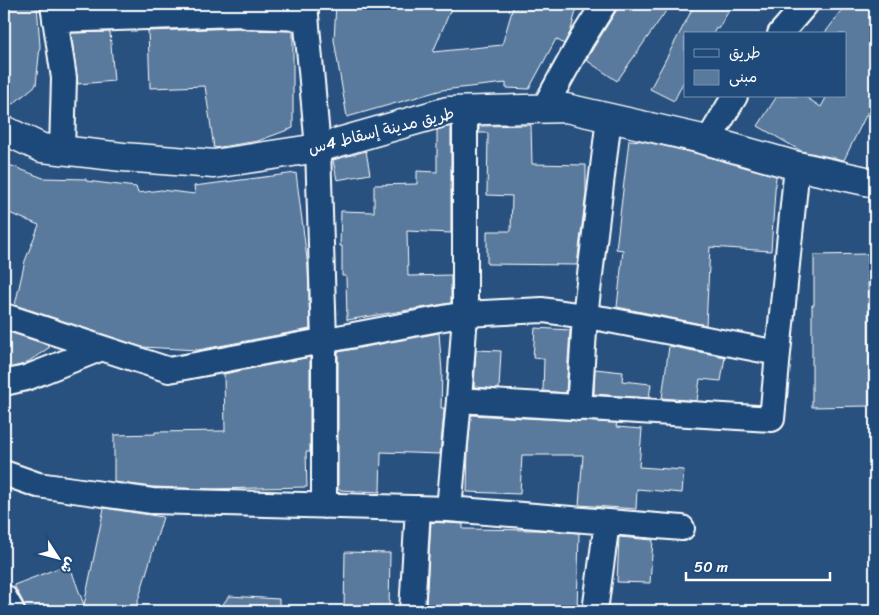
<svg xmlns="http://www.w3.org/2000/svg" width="879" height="615" font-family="Sriracha,'Playpen Sans Arabic',sans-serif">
<rect width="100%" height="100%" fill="#28517f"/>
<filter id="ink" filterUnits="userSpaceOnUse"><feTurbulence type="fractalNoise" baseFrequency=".02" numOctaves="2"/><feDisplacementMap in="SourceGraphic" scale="10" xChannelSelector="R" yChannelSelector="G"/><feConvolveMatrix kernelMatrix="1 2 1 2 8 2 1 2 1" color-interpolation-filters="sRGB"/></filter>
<g filter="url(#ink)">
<path fill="#5a7a9d" stroke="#fff" d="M4,4H37L40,46L36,85L13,104L4,102Z
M336,4H453L433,52L502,45L514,4H578L570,33L564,44L556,39L529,89L506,88V83L442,90L347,117L334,40Z
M618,4H671L617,81L586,60L616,11Z
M695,4H733L718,29L716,28L713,34H685V79L674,101L650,89Z
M847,4H875V97L844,160L801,151L758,126L777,96H804L821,107L827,96H845V34H824Z
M239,28L247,30L293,31V128L258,141L214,148L205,86L150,88L148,31Z
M110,32L114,81L78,84L71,33Z
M531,125L532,164L586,165V193L577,265L487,264V231H511L512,196L487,195L488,133H479V126Z
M447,127H451V233L407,231L408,276L451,275V303L347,320L346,276H342V246H340L341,211L374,212V185L417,184V171L437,172V130Z
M629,140L642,141L694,153L776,176L771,251L710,247L706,325L617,307L623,250L616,249Z
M366,151L370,174L337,180L333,160Z
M4,163L43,178L86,179V181L136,187L138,193L161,190L195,194L194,186L296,173L308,267L310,329L198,350L142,347L15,305L25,261L39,225L4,211Z
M868,254L869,406L812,407V305H814V255Z
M535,328L570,330L566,393L543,391L544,359L533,358Z
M9,332L45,344L50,347L25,364L8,368L4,361V335Z
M439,333L442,372L441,408H444V412L440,454L381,452L380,492L338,490V352Z
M669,346L725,357L721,381L700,379L697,401L662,398Z
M476,350L501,351L499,389L474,387Z
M310,357V452H306L307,487L211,489L153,487L114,482V435L155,434V432L225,431L224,374Z
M595,369L623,372L622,381L651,384L649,398L594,394Z
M471,415L617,423L616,427L642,429L639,467L684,470L682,493L637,489L636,509L579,505L583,455H522L520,494L467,492L468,449Z
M104,508L163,517L135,611H26L24,604L14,585L69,564L84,605Z
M431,522L463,524V529L537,530L579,533L577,611H476V605H426Z
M619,537L653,540L650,583L617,582Z
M345,552L390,553L389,611H344Z
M229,596L279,599V611H218Z"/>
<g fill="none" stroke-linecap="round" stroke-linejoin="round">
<g stroke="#fff" stroke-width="28">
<path id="street" d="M305,4L318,148L324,340V506
M53,5L64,78L62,151
M55,20L240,14L248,16L306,18
M780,34L806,4
M544,108L582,39L604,4
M708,141L735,96
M4,316L169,370L465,314L543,310L604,319L778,353L797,166
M4,383L26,378L102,348
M459,400L772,419L778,353
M579,408L585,316L609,118
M4,473L38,485L152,501L449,509L682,528
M449,509L459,400L465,314V110
M4,597L12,611
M412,611L418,508
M595,611L607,522"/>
</g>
<g stroke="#fff" stroke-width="31">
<path id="secondary" d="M4,130L42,148L123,157L214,164L318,148L448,111L566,108L698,138L797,166L875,183"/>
</g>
<use href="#street" stroke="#1f4a7a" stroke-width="24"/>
<use href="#secondary" stroke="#1f4a7a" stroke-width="28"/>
</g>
</g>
<g text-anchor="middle" stroke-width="4" stroke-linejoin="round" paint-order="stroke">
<g font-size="16" fill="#fff" stroke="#1f4a7a">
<text transform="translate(381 130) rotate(-14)" y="6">طريق مدينة إسقاط 4س</text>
</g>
</g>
<rect width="879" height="615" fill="none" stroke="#1f4a7a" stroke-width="20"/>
<rect x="10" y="10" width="859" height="595" fill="none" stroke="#fff" stroke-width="2" filter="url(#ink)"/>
<rect x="684" y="32" width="162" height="65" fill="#1f4a7a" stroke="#7992af"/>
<rect x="694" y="49" width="25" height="8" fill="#1f4a7a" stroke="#7992af"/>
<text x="729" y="58" font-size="15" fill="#ffffff">طريق</text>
<rect x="694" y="70" width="25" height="15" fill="#5a7a9d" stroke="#7992af"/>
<text x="729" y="82" font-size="15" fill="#ffffff">مبنى</text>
<g transform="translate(58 558) rotate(126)" stroke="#1f4a7a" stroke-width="4" paint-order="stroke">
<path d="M0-4L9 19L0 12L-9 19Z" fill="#ffffff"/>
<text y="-8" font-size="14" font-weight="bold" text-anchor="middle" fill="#ffffff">ش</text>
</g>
<path d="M686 572v8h144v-8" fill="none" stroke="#ffffff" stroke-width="2.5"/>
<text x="694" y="572" font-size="15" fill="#ffffff" stroke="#1f4a7a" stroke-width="4" paint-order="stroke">50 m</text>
</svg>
